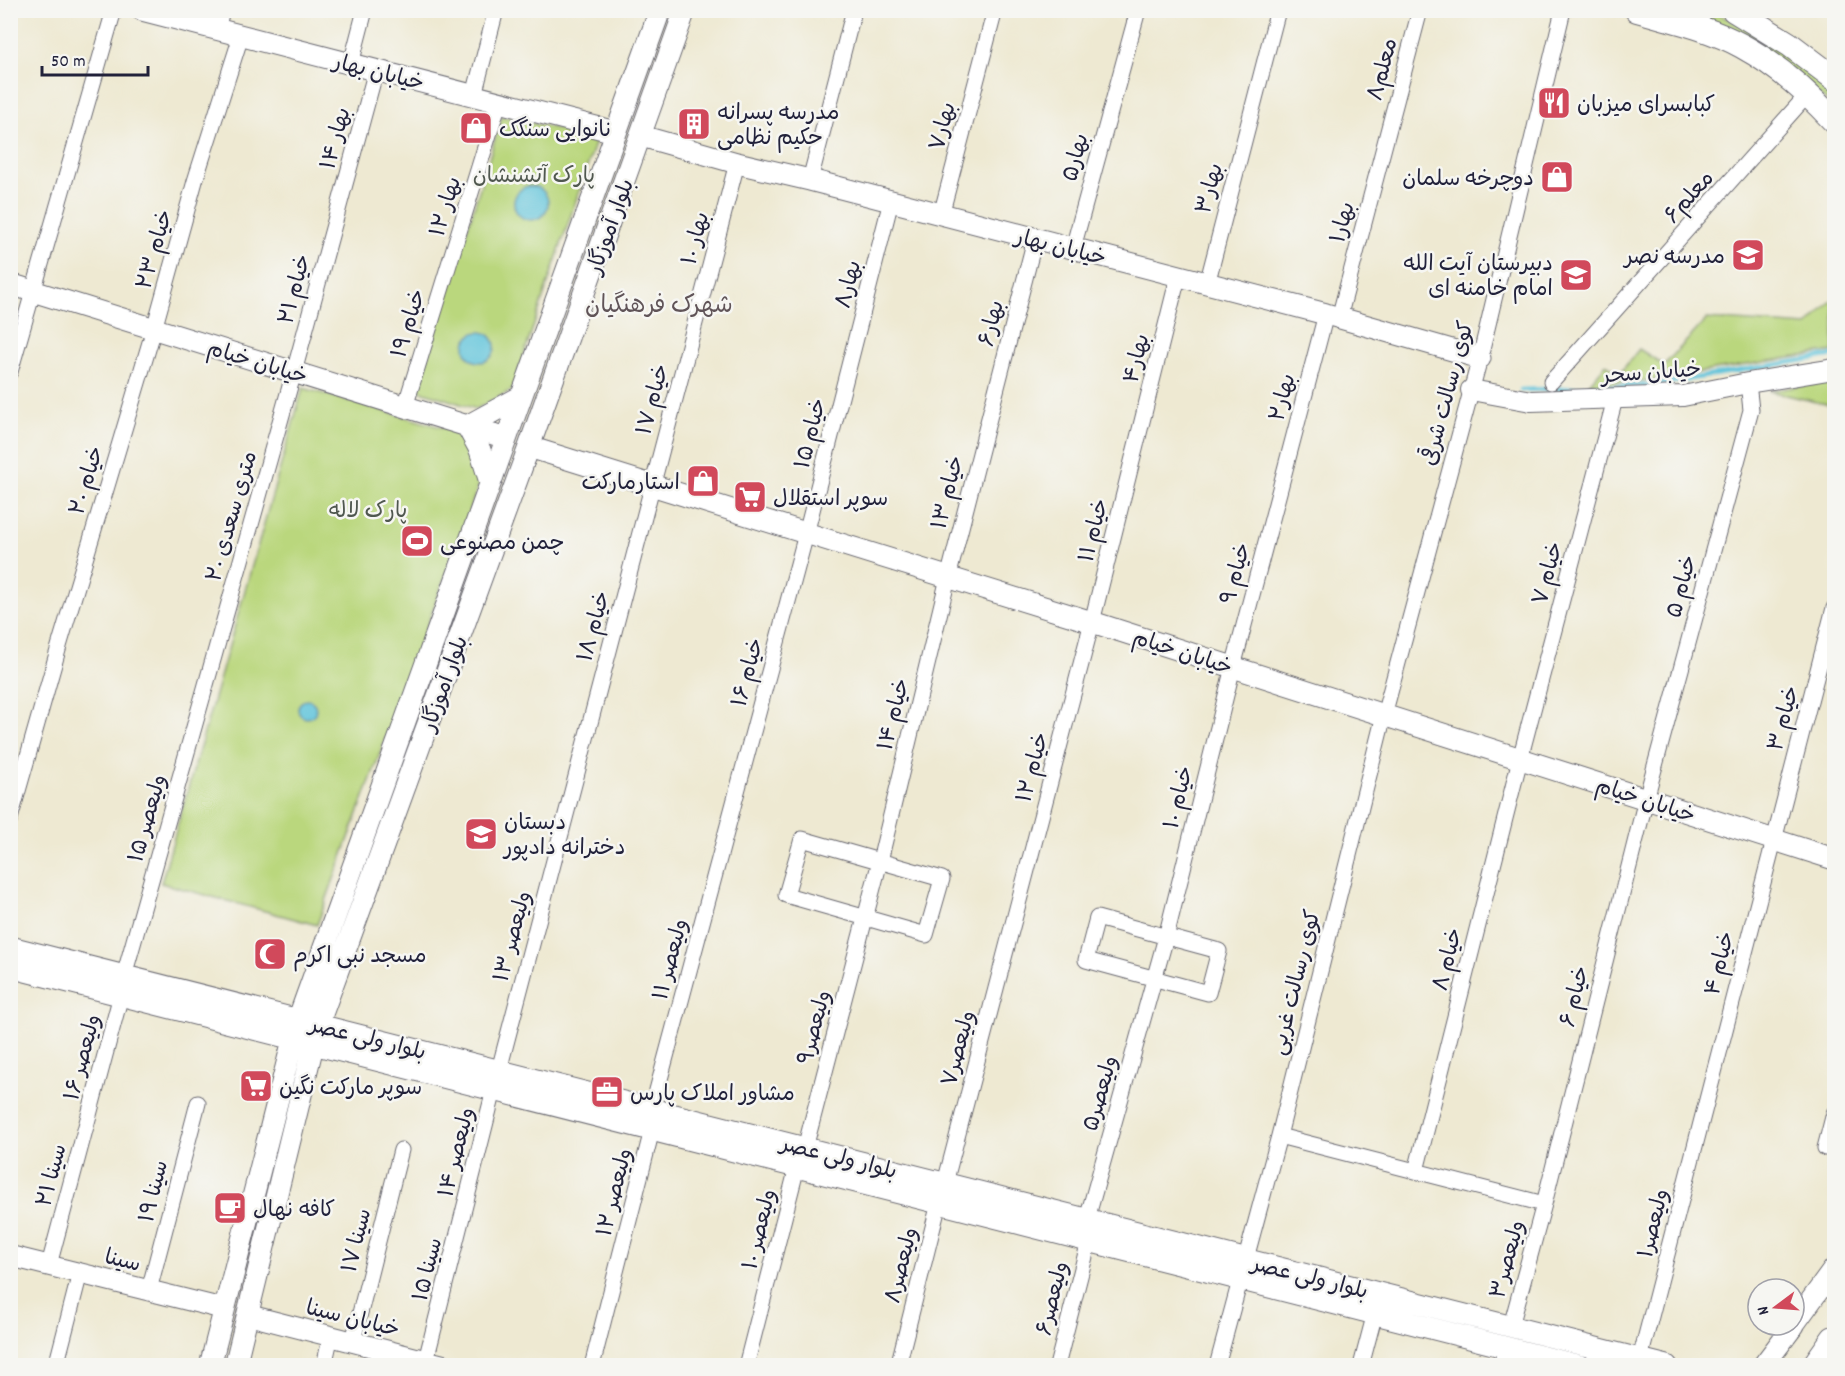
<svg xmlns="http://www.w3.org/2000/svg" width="1845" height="1376" font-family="Dekko,'Playpen Sans Arabic',sans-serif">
<rect width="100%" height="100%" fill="#f6f6f2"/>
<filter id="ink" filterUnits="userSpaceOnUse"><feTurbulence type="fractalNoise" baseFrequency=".0167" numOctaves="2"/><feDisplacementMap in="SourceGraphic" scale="12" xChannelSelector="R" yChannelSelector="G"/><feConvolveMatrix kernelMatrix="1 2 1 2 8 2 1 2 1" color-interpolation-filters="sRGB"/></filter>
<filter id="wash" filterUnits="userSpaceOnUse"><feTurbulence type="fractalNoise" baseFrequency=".008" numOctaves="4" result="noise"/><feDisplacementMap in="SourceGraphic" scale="24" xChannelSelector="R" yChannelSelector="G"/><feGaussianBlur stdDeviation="1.35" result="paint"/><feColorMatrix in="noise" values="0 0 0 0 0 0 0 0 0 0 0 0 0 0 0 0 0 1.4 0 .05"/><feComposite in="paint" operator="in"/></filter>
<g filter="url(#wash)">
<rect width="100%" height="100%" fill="#eee9d2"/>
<path fill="#bad77d" stroke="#6e7c5c" stroke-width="1.5" d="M1682,11H1712L1760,35L1830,88L1834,93V105Z
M502,116L597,138L512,390L476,409L418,390Z
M1834,298V351L1651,380L1589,384L1606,364L1620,373L1639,349L1664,365L1707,319L1807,326Z
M1834,381V406L1769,391Z
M303,388L462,433L480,481L317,925L161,883Z"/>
<path fill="#5dc3da" stroke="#40728a" stroke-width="1.5" d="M514 203a17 17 0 1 1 34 0a17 17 0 1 1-34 0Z
M465 347a15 15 0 1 1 30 0a15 15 0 1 1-30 0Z
M298 709a9 9 0 1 1 18 0a9 9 0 1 1-18 0Z"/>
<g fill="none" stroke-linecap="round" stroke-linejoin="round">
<path stroke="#5dc3da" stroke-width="4.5" d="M1521,390L1654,385L1834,355"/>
</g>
</g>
<g filter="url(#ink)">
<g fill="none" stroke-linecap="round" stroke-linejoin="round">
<g stroke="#696870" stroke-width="17">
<path id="minor" d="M217,30L222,10
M351,64L365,10
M474,95L496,10
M810,180L854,10
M941,215L995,10
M1073,248L1138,10
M1207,284L1278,10
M1339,318L1420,10
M10,372L114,10
M1551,382L1808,94
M405,407L499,102
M10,819L60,643L154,329L195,181L241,36
M802,839L942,879L926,935L786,895Z
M1097,918L1219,951L1208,993L1086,960Z
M124,976L294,372L376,70
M499,1070L737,163
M652,1109L806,534L891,201
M1279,1136L1544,1204
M805,1148L880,861L948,578L1035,239
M1825,1148L1834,1113
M1416,1171L1520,759L1615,399
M945,1183L1092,622L1178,277
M1087,1219L1166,937L1233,667L1326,314
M49,1265L121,995
M149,1290L198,1103
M1511,1326L1544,1204L1646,799L1751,410L1748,383
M353,1341L401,1150
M1640,1359L1834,608
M426,1360L494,1090
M56,1366L80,1273
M324,1366L331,1335
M592,1366L652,1130
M746,1366L797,1167
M898,1366L939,1203
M1057,1366L1089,1241
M1217,1366L1279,1136L1384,715L1480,358L1563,10
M1361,1366L1375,1313
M1501,1366L1506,1347"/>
</g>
<g stroke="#696870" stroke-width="22">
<path id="tertiary" d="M1471,390L1531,401L1683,396L1748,383L1834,369
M10,1256L224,1309
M248,1315L447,1366"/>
</g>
<g stroke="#696870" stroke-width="23">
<path id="secondary" d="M142,10L615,132
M641,136L737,163L810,180L1326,314L1480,358
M10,284L506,438
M529,447L1092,622L1834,859
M490,482L480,450L467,426L520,397
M10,947L1667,1366
M10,967L1580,1366
M1794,1324L1834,1269
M210,1366L298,1020L660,10
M235,1366L318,1025L529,447L685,10
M1763,1366L1794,1325"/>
</g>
<g stroke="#696870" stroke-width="26">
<path id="primary" d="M1637,10C1672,20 1709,28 1742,46C1777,65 1807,92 1834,121
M1734,10L1789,44L1834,78"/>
</g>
<g stroke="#696870" stroke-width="28">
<path id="trunk" d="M1815,1366L1834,1339"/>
</g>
<use href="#minor" stroke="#fff" stroke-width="15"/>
<use href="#tertiary" stroke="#fff" stroke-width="20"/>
<use href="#secondary" stroke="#fff" stroke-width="21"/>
<use href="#primary" stroke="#fff" stroke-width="24"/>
<use href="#trunk" stroke="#fff" stroke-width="26"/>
</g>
</g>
<defs>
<g id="restaurant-square" transform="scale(1.725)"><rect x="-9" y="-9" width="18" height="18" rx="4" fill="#d1495b" stroke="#f6f6f2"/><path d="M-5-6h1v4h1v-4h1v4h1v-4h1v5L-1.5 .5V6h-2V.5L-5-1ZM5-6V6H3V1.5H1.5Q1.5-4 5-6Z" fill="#fff"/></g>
<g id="building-square" transform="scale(1.725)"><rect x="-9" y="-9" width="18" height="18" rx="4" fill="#d1495b" stroke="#f6f6f2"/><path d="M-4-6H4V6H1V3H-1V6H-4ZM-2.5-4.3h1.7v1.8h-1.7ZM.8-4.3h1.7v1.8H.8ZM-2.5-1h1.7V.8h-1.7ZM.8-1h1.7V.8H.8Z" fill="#fff"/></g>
<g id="shop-square" transform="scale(1.725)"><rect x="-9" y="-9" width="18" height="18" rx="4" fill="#d1495b" stroke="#f6f6f2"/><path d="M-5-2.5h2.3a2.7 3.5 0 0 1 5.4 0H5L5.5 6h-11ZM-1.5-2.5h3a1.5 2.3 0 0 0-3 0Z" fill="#fff"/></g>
<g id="school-square" transform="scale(1.725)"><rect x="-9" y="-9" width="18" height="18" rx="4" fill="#d1495b" stroke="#f6f6f2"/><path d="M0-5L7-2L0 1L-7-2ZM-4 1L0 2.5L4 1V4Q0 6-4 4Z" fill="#fff"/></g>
<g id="supermarket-square" transform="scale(1.725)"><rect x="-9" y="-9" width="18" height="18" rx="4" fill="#d1495b" stroke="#f6f6f2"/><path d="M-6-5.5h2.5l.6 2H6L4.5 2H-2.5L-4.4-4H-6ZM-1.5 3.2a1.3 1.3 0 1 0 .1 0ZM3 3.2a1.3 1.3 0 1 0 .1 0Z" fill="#fff"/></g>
<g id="stadium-square" transform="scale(1.725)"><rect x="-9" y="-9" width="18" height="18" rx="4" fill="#d1495b" stroke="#f6f6f2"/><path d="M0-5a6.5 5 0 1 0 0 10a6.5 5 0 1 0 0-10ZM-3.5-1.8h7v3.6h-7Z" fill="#fff"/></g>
<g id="mosque-square" transform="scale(1.725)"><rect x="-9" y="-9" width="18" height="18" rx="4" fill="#d1495b" stroke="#f6f6f2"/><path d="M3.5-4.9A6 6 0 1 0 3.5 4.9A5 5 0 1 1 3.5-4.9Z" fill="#fff"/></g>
<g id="office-square" transform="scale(1.725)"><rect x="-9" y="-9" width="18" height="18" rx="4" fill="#d1495b" stroke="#f6f6f2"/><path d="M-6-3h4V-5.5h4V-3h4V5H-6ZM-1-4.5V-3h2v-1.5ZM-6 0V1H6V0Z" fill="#fff"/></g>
<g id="cafe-square" transform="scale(1.725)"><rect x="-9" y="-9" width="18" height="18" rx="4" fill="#d1495b" stroke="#f6f6f2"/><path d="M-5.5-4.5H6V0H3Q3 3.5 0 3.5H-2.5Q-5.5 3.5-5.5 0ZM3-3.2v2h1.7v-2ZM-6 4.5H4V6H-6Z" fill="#fff"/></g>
</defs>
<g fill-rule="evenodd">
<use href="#restaurant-square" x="1554" y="103"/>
<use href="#building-square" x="694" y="124"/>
<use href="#shop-square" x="476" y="128"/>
<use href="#shop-square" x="1557" y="177"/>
<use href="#school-square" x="1748" y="255"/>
<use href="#school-square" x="1576" y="275"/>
<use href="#shop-square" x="703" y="481"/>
<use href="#supermarket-square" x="750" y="497"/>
<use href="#stadium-square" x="417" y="541"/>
<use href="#school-square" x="481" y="834"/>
<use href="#mosque-square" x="270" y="954"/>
<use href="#supermarket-square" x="256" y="1086"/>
<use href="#office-square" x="607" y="1092"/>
<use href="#cafe-square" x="230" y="1208"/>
</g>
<g text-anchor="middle" stroke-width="5" stroke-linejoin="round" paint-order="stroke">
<g font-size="22" fill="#22223b" stroke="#f6f6f2">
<text transform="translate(1381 69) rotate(-75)" y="8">معلم۸</text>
<text transform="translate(379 71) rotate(14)" y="8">خیابان بهار</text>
<text transform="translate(941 126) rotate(-75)" y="8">بهار۷</text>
<text transform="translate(334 138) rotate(-75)" y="8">بهار ۱۴</text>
<text transform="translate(1074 157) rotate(-75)" y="8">بهار۵</text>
<text transform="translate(1208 188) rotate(-75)" y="8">بهار۳</text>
<text transform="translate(1688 196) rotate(-48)" y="8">معلم۶</text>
<text transform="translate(444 206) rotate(-73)" y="8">بهار ۱۲</text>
<text transform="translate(1341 222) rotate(-75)" y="8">بهار۱</text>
<text transform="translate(609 226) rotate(-70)" y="8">بلوار آموزگار</text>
<text transform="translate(694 238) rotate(-75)" y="8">بهار ۱۰</text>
<text transform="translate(1061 246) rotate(14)" y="8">خیابان بهار</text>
<text transform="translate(153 249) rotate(-74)" y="8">خیام ۲۳</text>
<text transform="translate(847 284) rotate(-76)" y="8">بهار۸</text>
<text transform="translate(293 289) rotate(-75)" y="8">خیام ۲۱</text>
<text transform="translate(407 323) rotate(-73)" y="8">خیام ۱۹</text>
<text transform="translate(990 323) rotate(-76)" y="8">بهار۶</text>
<text transform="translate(1135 358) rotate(-76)" y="8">بهار۴</text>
<text transform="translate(258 361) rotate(17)" y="8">خیابان خیام</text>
<text transform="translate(1651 371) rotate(-4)" y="8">خیابان سحر</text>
<text transform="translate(1446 393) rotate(-75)" y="8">کوی رسالت شرقی</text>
<text transform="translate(1281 397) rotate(-75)" y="8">بهار۲</text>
<text transform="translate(651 399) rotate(-75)" y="8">خیام ۱۷</text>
<text transform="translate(809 433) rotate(-76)" y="8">خیام ۱۵</text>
<text transform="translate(85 480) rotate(-73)" y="8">خیام ۲۰</text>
<text transform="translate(946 492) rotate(-76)" y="8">خیام ۱۳</text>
<text transform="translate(230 516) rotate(-74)" y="8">۲۰ متری سعدی</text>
<text transform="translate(1092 530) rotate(-76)" y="8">خیام ۱۱</text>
<text transform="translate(1234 573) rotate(-75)" y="8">خیام ۹</text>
<text transform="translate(1546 573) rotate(-75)" y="8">خیام ۷</text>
<text transform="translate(1680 586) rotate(-75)" y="8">خیام ۵</text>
<text transform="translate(592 626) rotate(-75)" y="8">خیام ۱۸</text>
<text transform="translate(1183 651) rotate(18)" y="8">خیابان خیام</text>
<text transform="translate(746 672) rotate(-75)" y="8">خیام ۱۶</text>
<text transform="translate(443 683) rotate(-70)" y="8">بلوار آموزگار</text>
<text transform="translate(892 714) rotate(-76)" y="8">خیام ۱۴</text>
<text transform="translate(1782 718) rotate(-75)" y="8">خیام ۳</text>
<text transform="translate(1031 767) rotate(-75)" y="8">خیام ۱۲</text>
<text transform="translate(1177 797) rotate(-76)" y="8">خیام ۱۰</text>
<text transform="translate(1646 799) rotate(18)" y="8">خیابان خیام</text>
<text transform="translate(146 818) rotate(-74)" y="8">ولیعصر ۱۵</text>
<text transform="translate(511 936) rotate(-75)" y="8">ولیعصر ۱۳</text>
<text transform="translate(669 959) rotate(-75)" y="8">ولیعصر ۱۱</text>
<text transform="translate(1446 959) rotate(-76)" y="8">خیام ۸</text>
<text transform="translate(1718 963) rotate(-76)" y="8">خیام ۴</text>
<text transform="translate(1294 982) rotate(-76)" y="8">کوی رسالت غربی</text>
<text transform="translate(1573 996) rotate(-76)" y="8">خیام ۶</text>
<text transform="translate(813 1027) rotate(-75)" y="8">ولیعصر۹</text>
<text transform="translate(368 1037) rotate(14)" y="8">بلوار ولی عصر</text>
<text transform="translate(957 1048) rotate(-75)" y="8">ولیعصر۷</text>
<text transform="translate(81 1057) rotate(-75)" y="8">ولیعصر ۱۶</text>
<text transform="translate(1099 1093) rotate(-74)" y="8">ولیعصر۵</text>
<text transform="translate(455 1152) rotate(-76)" y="8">ولیعصر ۱۴</text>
<text transform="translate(839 1156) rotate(14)" y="8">بلوار ولی عصر</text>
<text transform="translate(50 1175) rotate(-75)" y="8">سینا ۲۱</text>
<text transform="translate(152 1191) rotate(-76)" y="8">سینا ۱۹</text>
<text transform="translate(613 1192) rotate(-76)" y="8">ولیعصر ۱۲</text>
<text transform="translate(1652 1223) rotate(-76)" y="8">ولیعصر۱</text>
<text transform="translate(758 1229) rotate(-76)" y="8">ولیعصر ۱۰</text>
<text transform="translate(355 1240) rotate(-76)" y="8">سینا ۱۷</text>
<text transform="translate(123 1259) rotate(14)" y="8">سینا</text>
<text transform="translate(1506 1259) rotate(-75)" y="8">ولیعصر۳</text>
<text transform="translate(900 1265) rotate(-76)" y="8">ولیعصر۸</text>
<text transform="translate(426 1269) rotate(-76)" y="8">سینا ۱۵</text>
<text transform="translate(1310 1276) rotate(14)" y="8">بلوار ولی عصر</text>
<text transform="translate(1051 1298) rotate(-76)" y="8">ولیعصر۶</text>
<text transform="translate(353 1317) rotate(14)" y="8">خیابان سینا</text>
</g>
<g font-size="22" fill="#22223b" stroke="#f6f6f2" text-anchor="start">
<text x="1577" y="111">کبابسرای میزبان</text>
<text x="717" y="119">مدرسه پسرانه<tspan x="717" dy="25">حکیم نظامی</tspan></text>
<text x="499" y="136">نانوایی سنگک</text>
<text x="1534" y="185" text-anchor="end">دوچرخه سلمان</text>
<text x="1725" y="263" text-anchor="end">مدرسه نصر</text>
<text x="1553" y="270" text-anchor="end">دبیرستان آیت الله<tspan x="1553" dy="25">امام خامنه ای</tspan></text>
<text x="680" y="489" text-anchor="end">استارمارکت</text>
<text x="773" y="505">سوپر استقلال</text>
<text x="440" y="549">چمن مصنوعی</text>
<text x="504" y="829">دبستان<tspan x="504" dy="25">دخترانه دادپور</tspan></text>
<text x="293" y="962">مسجد نبی اکرم</text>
<text x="279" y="1094">سوپر مارکت نگین</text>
<text x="630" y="1100">مشاور املاک پارس</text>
<text x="253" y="1216">کافه نهال</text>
</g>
<g font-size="22" fill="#50584f" stroke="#f6f6f2">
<text x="534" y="182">پارک آتشنشان</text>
<text x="368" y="517">پارک لاله</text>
</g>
<g font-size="24" fill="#605458" stroke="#f6f6f2">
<text x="659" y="312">شهرک فرهنگیان</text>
</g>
</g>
<rect width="1845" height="1376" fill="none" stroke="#f6f6f2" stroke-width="36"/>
<g transform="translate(1776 1307) rotate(254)"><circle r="28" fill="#f6f6f2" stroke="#a1a1a9" stroke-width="1.5"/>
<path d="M0-4.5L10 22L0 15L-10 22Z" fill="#d1495b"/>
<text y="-9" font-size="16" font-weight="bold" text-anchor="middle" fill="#22223b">N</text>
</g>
<path d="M42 66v9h106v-9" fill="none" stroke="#22223b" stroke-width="3"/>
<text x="51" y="66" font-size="18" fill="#22223b" stroke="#f6f6f2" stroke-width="4.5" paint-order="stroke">50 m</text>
</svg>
